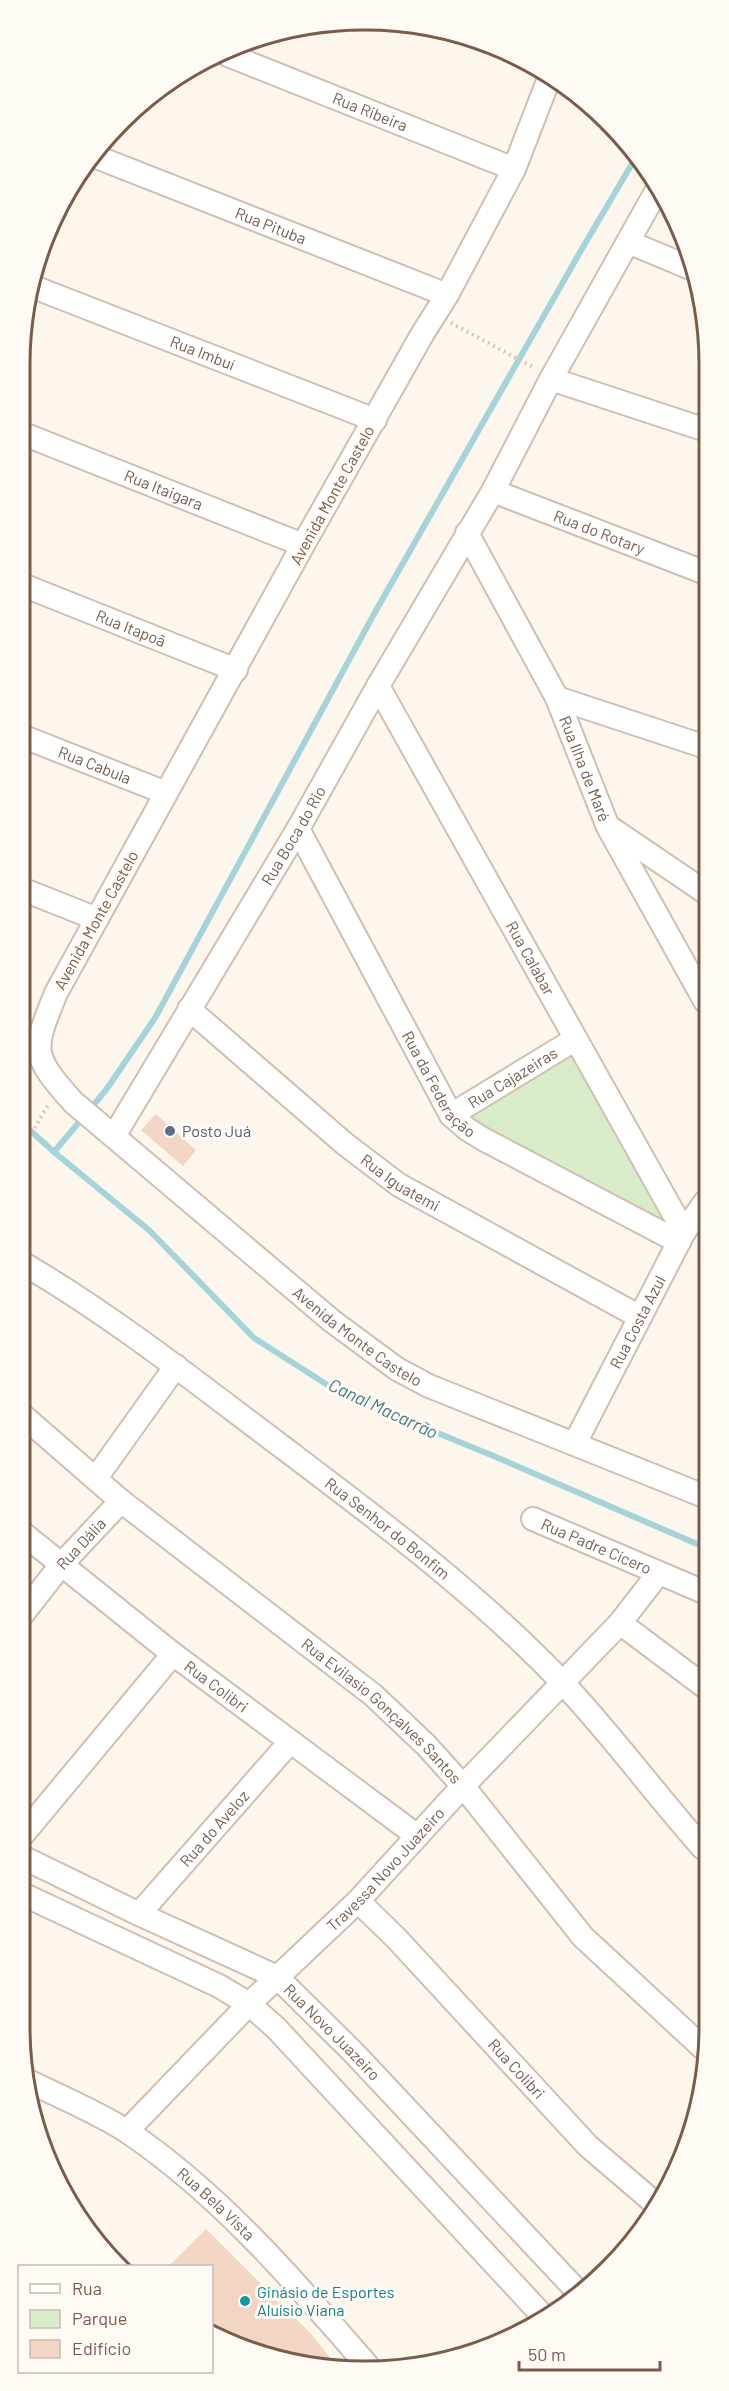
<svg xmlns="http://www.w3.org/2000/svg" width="729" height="2391" font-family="Barlow,sans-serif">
<rect width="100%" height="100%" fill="#fdf6ec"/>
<path fill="#d8ecc9" d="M572,1049L677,1233L459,1116Z"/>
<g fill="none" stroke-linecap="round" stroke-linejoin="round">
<path stroke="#a5d3da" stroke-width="6" d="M23,1124L54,1152L150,1231L254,1338L340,1393L496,1457L704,1547
M54,1152L106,1090L155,1018L374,614L583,247L636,157"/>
</g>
<path fill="#f3d5c3" d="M156,1114L196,1150L183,1166L141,1130Z
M206,2229L312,2335L337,2367L320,2369L212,2336V2266H169Z"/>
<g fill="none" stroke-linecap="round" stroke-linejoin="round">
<g stroke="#d1beb0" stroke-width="26">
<g id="minor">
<path id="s1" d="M228,55L514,169"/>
<path id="s2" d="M550,76L514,169L447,295L423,333L303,545L56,993C33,1050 30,1054 73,1102L332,1321L397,1369L429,1386L704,1496"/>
<path id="s3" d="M94,156L447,295"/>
<path d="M628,242L693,269"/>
<path id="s4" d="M31,286L375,420"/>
<path d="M551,379L706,430"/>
<path id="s5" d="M26,435L303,545"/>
<path id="s6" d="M493,491L706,573"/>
<path id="s7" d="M467,533L557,698L608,827L705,1001"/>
<path id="s8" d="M25,586L236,670"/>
<path id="s9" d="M378,686L684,1232"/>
<path d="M557,698L706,747"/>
<path id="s10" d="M24,737L166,793"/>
<path id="s11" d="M298,829L451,1115L467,1129L483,1139L679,1242"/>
<path d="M612,829L705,892"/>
<path d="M24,890L97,919"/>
<path id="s12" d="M189,1009L345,1144L399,1185L640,1317"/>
<path id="s13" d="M451,1115L574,1040"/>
<path id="s14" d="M114,1136L298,829L378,686L493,491L551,379L657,190"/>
<path id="s15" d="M22,1263C113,1316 197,1383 281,1446C379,1520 477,1593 562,1682C612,1735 655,1794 703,1848"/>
<path id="s16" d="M22,1415L121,1501L373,1695L426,1745L463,1786L583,1937L703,2048"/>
<path id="s17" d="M575,1443L684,1232L705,1202"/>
<path d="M96,1478L176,1366"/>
<path id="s18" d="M533,1519L704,1592"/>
<path id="s19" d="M21,1532L173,1654L416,1835"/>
<path id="s20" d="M21,1616L61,1565L121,1501"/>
<path d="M620,1623L704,1686"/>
<path d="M20,1838L173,1654"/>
<path id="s21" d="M20,1856L139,1914L277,1977L354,2053L580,2294"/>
<path d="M20,1893L219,1986L249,2004L276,2028L543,2316"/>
<path id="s22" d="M358,1901L397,1939L588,2146L657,2205"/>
<path id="s23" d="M139,1914L290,1742"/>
<path id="s24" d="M30,2082C61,2097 101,2114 128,2132C221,2195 295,2282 367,2365"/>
<path id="s25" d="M127,2131L249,2004L358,1901L463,1786L620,1623L658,1574"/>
</g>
</g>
<path stroke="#d9b8a5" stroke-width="4" stroke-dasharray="1.5 4.5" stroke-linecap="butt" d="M451,323L535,368
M23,1149L49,1103"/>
<use href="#minor" stroke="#fff" stroke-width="22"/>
</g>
<circle fill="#5c6f8a" stroke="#fffaf3" stroke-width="2" cx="170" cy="1131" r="6"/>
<circle fill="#0f9aa8" stroke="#fffaf3" stroke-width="2" cx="245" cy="2301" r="6"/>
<g text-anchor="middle" stroke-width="6" stroke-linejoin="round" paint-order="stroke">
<g font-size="16" fill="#7a5c4d" stroke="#fffaf3">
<text dy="6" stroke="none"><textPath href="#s1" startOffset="153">Rua Ribeira</textPath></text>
<text dy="6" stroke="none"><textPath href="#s3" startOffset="190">Rua Pituba</textPath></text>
<text dy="6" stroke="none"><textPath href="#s4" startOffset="184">Rua Imbuí</textPath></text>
<text dy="6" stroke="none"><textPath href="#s5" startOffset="148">Rua Itaigara</textPath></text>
<text transform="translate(332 495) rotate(-61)" y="6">Avenida Monte Castelo</text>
<text dy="6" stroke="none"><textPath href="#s6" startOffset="114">Rua do Rotary</textPath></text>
<text dy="6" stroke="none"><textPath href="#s8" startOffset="114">Rua Itapoã</textPath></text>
<text dy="6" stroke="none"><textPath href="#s10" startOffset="76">Rua Cabula</textPath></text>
<text dy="6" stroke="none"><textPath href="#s7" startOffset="264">Rua Ilha de Maré</textPath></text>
<text dy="6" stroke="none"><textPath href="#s14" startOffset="350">Rua Boca do Rio</textPath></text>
<text transform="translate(96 920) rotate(-61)" y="6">Avenida Monte Castelo</text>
<text dy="6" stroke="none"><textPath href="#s9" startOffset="312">Rua Calabar</textPath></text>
<text dy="6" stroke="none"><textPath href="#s13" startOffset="72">Rua Cajazeiras</textPath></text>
<text dy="6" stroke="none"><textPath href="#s11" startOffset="292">Rua da Federação</textPath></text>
<text dy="6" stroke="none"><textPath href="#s12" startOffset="274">Rua Iguatemi</textPath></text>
<text dy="6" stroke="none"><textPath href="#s17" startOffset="136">Rua Costa Azul</textPath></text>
<text dy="6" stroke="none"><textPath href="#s2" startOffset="1534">Avenida Monte Castelo</textPath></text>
<text dy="6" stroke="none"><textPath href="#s15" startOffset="452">Rua Senhor do Bonfim</textPath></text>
<text dy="6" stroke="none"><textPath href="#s20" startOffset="94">Rua Dália</textPath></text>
<text dy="6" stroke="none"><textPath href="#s18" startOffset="69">Rua Padre Cícero</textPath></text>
<text dy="6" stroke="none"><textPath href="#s19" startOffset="249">Rua Colibri</textPath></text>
<text dy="6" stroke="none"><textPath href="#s16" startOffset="466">Rua Evilasio Gonçalves Santos</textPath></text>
<text dy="6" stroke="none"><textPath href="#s23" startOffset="114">Rua do Aveloz</textPath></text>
<text dy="6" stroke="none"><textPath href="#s25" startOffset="368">Travessa Novo Juazeiro</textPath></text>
<text dy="6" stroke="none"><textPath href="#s21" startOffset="362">Rua Novo Juazeiro</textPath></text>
<text dy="6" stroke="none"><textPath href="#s22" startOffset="231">Rua Colibri</textPath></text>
<text dy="6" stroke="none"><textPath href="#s24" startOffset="224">Rua Bela Vista</textPath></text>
</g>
<g font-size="16" fill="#4e5e75" stroke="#fffaf3" text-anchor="start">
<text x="182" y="1137">Posto Juá</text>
</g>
<g font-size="16" fill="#0d838f" stroke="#fffaf3" text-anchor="start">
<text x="257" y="2298">Ginásio de Esportes<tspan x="257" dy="18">Aluísio Viana</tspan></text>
</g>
<g font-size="18" font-style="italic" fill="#437c86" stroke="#fffaf3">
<text transform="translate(383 1409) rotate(25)" y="6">Canal Macarrão</text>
</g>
</g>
<path d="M0 0H729V2391H0ZM364 30H365A334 334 0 0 1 699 364V2027A334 334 0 0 1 365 2361H364A334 334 0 0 1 30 2027V364A334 334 0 0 1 364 30Z" fill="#fffaf3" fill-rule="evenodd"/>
<path fill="none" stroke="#7a5c4d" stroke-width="3" d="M364 30H365A334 334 0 0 1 699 364V2027A334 334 0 0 1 365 2361H364A334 334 0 0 1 30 2027V364A334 334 0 0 1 364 30Z"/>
<rect x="18" y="2265" width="195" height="108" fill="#fffaf3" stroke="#cabbb1" stroke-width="1.5"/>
<rect x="30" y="2284" width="30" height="9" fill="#ffffff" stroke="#cabbb1" stroke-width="1.5"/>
<text x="72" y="2295" font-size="18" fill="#7a5c4d">Rua</text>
<rect x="30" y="2310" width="30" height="18" fill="#d8ecc9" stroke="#cabbb1" stroke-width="1.5"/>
<text x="72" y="2325" font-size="18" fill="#7a5c4d">Parque</text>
<rect x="30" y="2340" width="30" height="18" fill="#f3d5c3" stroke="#cabbb1" stroke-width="1.5"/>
<text x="72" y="2355" font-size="18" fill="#7a5c4d">Edifício</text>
<path d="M519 2361v9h141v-9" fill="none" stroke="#7a5c4d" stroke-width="3"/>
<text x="528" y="2361" font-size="18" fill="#7a5c4d" stroke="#fffaf3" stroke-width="4.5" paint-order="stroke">50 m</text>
</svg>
